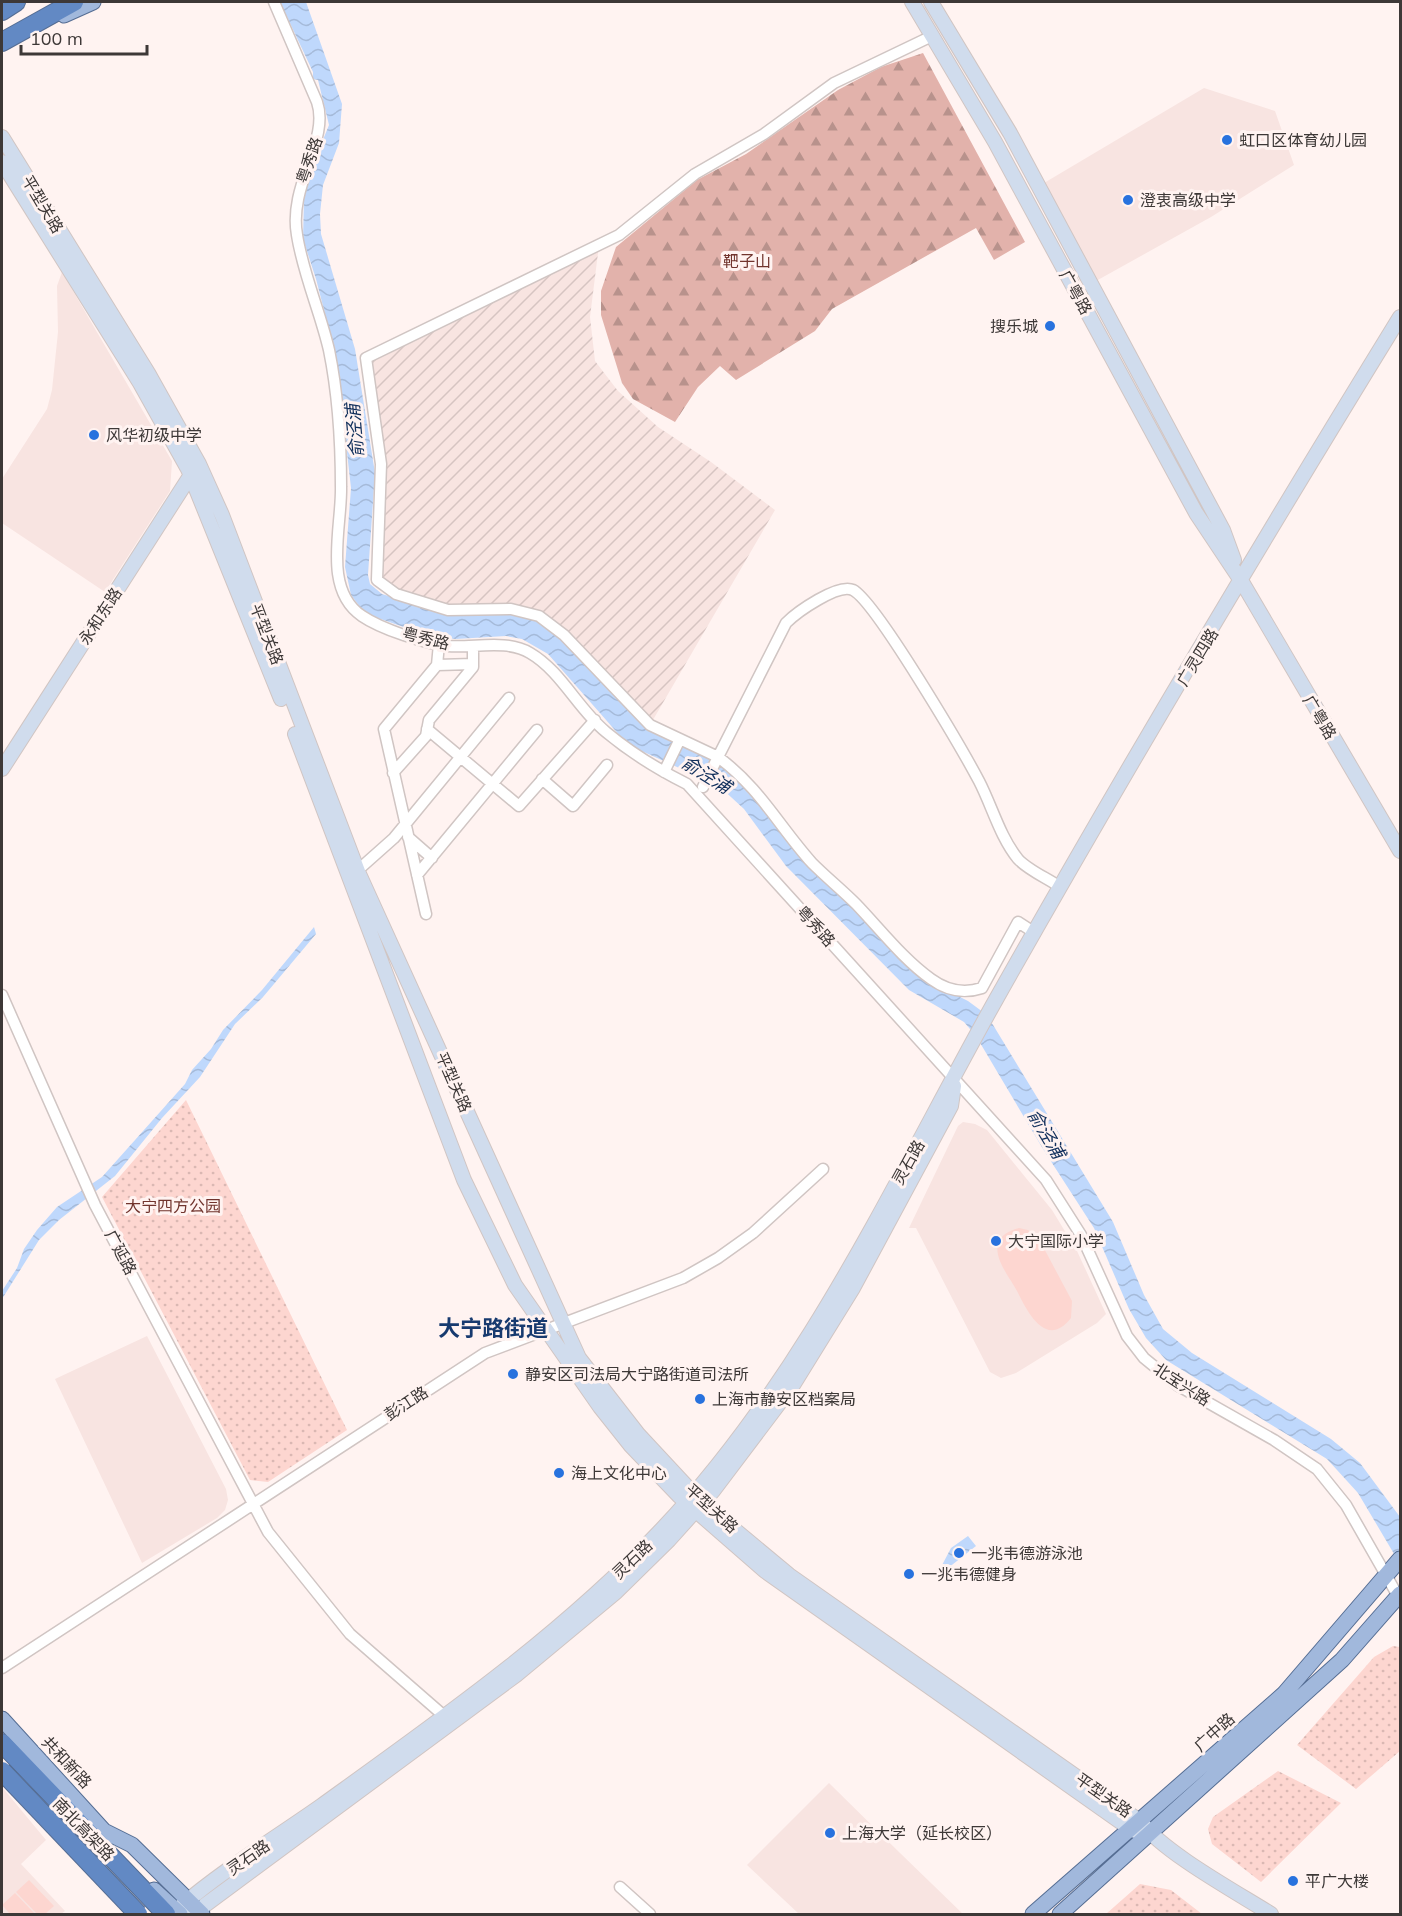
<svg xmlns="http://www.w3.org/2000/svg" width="1402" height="1916" font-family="Mulish,'Noto Sans SC',sans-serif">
<defs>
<pattern id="industrial-furrows" width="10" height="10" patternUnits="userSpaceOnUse" patternTransform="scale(1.5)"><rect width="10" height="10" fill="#f8e4e1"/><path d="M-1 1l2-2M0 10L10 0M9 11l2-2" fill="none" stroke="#d6c4c2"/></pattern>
<pattern id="forest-firs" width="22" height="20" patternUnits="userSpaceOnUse" patternTransform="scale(1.5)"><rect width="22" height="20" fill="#e2b2ab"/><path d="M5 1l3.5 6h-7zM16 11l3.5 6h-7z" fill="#b8928c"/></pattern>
<pattern id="park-dots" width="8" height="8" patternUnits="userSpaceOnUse" patternTransform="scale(1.5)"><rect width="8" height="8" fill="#fdd6d0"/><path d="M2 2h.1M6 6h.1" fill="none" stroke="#dab8b3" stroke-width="1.8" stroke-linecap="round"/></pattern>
<pattern id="water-waves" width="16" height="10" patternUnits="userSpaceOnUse" patternTransform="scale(1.5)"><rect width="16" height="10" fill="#bfd8fc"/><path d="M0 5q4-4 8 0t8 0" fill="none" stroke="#a5bad9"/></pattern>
</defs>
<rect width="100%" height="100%" fill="#fff3f1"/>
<path fill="#f8e4e1" d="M1204,88L1275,111L1294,165L1211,217L1096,281L1044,183Z
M62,272L172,461L170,491L105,592L2,523V479L47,409L52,390L58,332L57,286Z
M963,1122L975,1124L987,1130L1052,1210L1077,1251L1106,1314L1097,1323L1016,1373L1001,1378L990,1372L916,1228H909L958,1126Z
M147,1336L226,1489L228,1500L225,1510L217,1518L142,1563L55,1379Z
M829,1783L900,1853L963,1914H799L747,1865Z
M2,1787L46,1840L21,1864L65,1911L61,1914H2Z"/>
<path fill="url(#industrial-furrows)" d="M599,245L590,317L595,361L618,391L658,427L711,462L775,510L650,725L564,635L448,610L377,580L381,464L366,358Z"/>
<path fill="url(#forest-firs)" d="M923,53L1025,242L994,260L976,228L832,309L815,331L736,380L720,366L698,387L675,422L633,399L622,383L601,315V291L616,247L697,180L746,154L838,90L881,67Z"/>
<path fill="url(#park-dots)" d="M186,1100L347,1430L268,1482L250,1480L102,1197Z
M1393,1646L1400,1647V1751L1356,1789L1297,1745L1374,1657Z
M1278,1771L1341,1803L1261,1882L1212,1844L1208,1829L1213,1817Z
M1140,1884L1171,1890L1202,1914H1106Z"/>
<path fill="#fdd6d0" d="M1019,1228L1028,1230L1039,1239L1072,1301L1071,1318C1046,1350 1027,1311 1017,1291C1010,1278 994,1259 998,1244C1001,1234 1010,1231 1019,1228Z
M29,1880L54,1906L45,1914H37L16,1892Z
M15,1893L35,1914H10L2,1905Z"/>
<path fill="url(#water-waves)" d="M280,2H306L342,104L339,143L323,185L320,214L321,234L355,349L375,473L368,575L370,584L382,594L446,614L511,613L534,619L550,627L562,639L644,727L731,770L773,819L938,986L968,1001L987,1015L1113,1222L1144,1295L1163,1329L1192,1353L1331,1439L1360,1463L1400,1517V1564L1358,1493L1327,1459L1166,1360L1146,1338L1129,1309L1094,1228L1043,1149L976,1036L964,1022L909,990L786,866L744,809L719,786L635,748L621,737L548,654L522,639L506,636L456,639L432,637L372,616L360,607L351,595L345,567L351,488L336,356L316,279L303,239L304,198L309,174L329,125L318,80L313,79V72Z
M314,927L316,934L263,997L235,1024L200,1077L162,1118L115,1176L59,1220L39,1240L2,1299V1291L17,1268L24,1249L37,1230L57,1207L102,1177L185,1084L192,1070L211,1049L223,1030L262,990Z
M968,1536L976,1546L943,1572L940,1569L951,1548Z"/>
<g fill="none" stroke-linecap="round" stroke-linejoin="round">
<g stroke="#d0c5c3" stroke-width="13">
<path id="street" d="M274,2L317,102C330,140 288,185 297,235C303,274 320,311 329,350C338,394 341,441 341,487C342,527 322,589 362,616C381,629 426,644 448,646C474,648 507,639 530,653C561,671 578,709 606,732C630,752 659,770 687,784L1046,1180L1081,1235L1127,1336L1144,1358L1177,1385L1274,1440L1317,1469L1346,1505L1398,1596
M932,36L834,83L764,134L695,174L619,235L366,358L381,464L377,580L396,594L448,610L511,609L539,616L564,635L650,725L718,757L786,623C797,612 838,583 853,590C876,602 963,751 979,781C992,806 1000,837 1018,859C1028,870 1047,878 1060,887
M437,665L473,664
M427,729L519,806L595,720
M664,772L680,739
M393,773L426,736L429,720L473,667V646
M542,779L573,806L607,765
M703,787L718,757C760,788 778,825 812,863C826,877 842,890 856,904C880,929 903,959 931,979C946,990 964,994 982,988L1018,922L1035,933
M408,837L432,858
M358,870L394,838L509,698
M417,875L537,730
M426,914L384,729L437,665L439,644
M2,995L95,1205L268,1532L350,1634L443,1715
M2,1668L485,1353L683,1278L718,1258L753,1233L823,1169
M620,1887L650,1914"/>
</g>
<g stroke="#d0c5c3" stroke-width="16">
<path id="secondary" d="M912,2L995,142L1196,513L1242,582L1400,851
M931,2L1010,133L1223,530L1234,560
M2,137L148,373L199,464L222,515L359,874L579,1358L638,1434L691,1491L729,1525L789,1575L1141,1822C1163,1852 1236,1892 1271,1914
M2,162L140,383L188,469L281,699
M295,734L464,1180L515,1285L600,1407L631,1446L679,1496L765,1571L1132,1830L1139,1832
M2,769L194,470
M180,1907C223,1870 274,1839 321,1806C439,1721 562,1635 662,1529C806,1377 893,1184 994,1003C1124,772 1261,543 1400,317
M193,1914L516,1675L616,1592L669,1540L713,1491L793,1385L853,1288L951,1106L954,1086"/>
</g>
<g stroke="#556d93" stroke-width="17">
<path id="primary" d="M64,15L93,2
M2,1719L104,1831L132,1845L202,1914
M154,1890L180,1914
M1033,1914L1284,1694L1400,1559
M1060,1914L1342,1660L1400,1594"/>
</g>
<g stroke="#556d93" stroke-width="20">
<path id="highway" d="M2,11L16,2
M2,42L74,2
M2,1743L166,1914"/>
</g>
<use href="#street" stroke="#fff" stroke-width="10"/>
<use href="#secondary" stroke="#d0dced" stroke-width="14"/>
<use href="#primary" stroke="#a1b8dc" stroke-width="15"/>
<use href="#highway" stroke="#6289c4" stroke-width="18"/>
<g stroke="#556d93" stroke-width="20" stroke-linecap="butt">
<path id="highway-bridge" d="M2,1771L138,1914"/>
</g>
<use href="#highway-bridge" stroke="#6289c4" stroke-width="18"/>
</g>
<g fill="#2872de" stroke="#fff3f1" stroke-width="2">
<circle cx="1227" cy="140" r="6"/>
<circle cx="1128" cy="200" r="6"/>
<circle cx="1050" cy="326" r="6"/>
<circle cx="94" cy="435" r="6"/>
<circle cx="996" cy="1241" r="6"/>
<circle cx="513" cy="1374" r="6"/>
<circle cx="700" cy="1399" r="6"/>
<circle cx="559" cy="1473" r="6"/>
<circle cx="959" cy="1553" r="6"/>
<circle cx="909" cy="1574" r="6"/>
<circle cx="830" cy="1833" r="6"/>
<circle cx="1293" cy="1881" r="6"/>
</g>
<g text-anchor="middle" stroke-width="6" stroke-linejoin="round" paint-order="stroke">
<g font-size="16" fill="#3d3837" stroke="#fff3f1" text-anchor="start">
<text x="1239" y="146">虹口区体育幼儿园</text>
<text x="1140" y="206">澄衷高级中学</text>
<text x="1038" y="332" text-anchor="end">搜乐城</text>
<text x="106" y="441">风华初级中学</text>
<text x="1008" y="1247">大宁国际小学</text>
<text x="525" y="1380">静安区司法局大宁路街道司法所</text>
<text x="712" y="1405">上海市静安区档案局</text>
<text x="571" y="1479">海上文化中心</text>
<text x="971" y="1559">一兆韦德游泳池</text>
<text x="921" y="1580">一兆韦德健身</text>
<text x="842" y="1839">上海大学（延长校区）</text>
<text x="1305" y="1887">平广大楼</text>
</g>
<g font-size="16" fill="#3d3837" stroke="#fff3f1">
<text transform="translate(309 160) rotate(-71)" y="6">粤秀路</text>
<text transform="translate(43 204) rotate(59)" y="6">平型关路</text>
<text transform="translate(1076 292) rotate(61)" y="6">广粤路</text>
<text transform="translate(100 616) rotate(-57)" y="6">永和东路</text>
<text transform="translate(267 634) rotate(69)" y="6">平型关路</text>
<text transform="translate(426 638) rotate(14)" y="6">粤秀路</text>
<text transform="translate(1197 657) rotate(-59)" y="6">广灵四路</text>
<text transform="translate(1320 717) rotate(59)" y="6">广粤路</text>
<text transform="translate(816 926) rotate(48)" y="6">粤秀路</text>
<text transform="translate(454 1082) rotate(66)" y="6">平型关路</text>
<text transform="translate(908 1162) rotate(-61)" y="6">灵石路</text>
<text transform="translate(121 1252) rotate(62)" y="6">广延路</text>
<text transform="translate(1182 1384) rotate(33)" y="6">北宝兴路</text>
<text transform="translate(406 1403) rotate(-33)" y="6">彭江路</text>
<text transform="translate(712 1508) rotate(42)" y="6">平型关路</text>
<text transform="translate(632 1559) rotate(-44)" y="6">灵石路</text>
<text transform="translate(1214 1732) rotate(-42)" y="6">广中路</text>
<text transform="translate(67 1762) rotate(47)" y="6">共和新路</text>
<text transform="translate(1104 1795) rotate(35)" y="6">平型关路</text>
<text transform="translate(84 1829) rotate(46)" y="6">南北高架路</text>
<text transform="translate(248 1857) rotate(-35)" y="6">灵石路</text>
</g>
<g font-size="16" fill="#71342d" stroke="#fff3f1">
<text x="747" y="267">靶子山</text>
<text x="173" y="1212">大宁四方公园</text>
</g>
<g font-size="18" font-style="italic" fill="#112f5b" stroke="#fff3f1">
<text transform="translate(355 431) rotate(-95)" y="6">俞泾浦</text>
<text transform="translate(706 775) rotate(32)" y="6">俞泾浦</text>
<text transform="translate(1046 1134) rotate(59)" y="6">俞泾浦</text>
</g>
<g font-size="22" font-weight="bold" fill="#173a6f" stroke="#fff3f1">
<text x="493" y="1336">大宁路街道</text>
</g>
</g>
<rect width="1402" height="1916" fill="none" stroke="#3d3837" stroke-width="6"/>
<path d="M21 45v9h126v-9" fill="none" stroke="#3d3837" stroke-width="3"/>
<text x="30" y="45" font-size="18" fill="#3d3837" stroke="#fff3f1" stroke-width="4.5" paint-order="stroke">100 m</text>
</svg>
